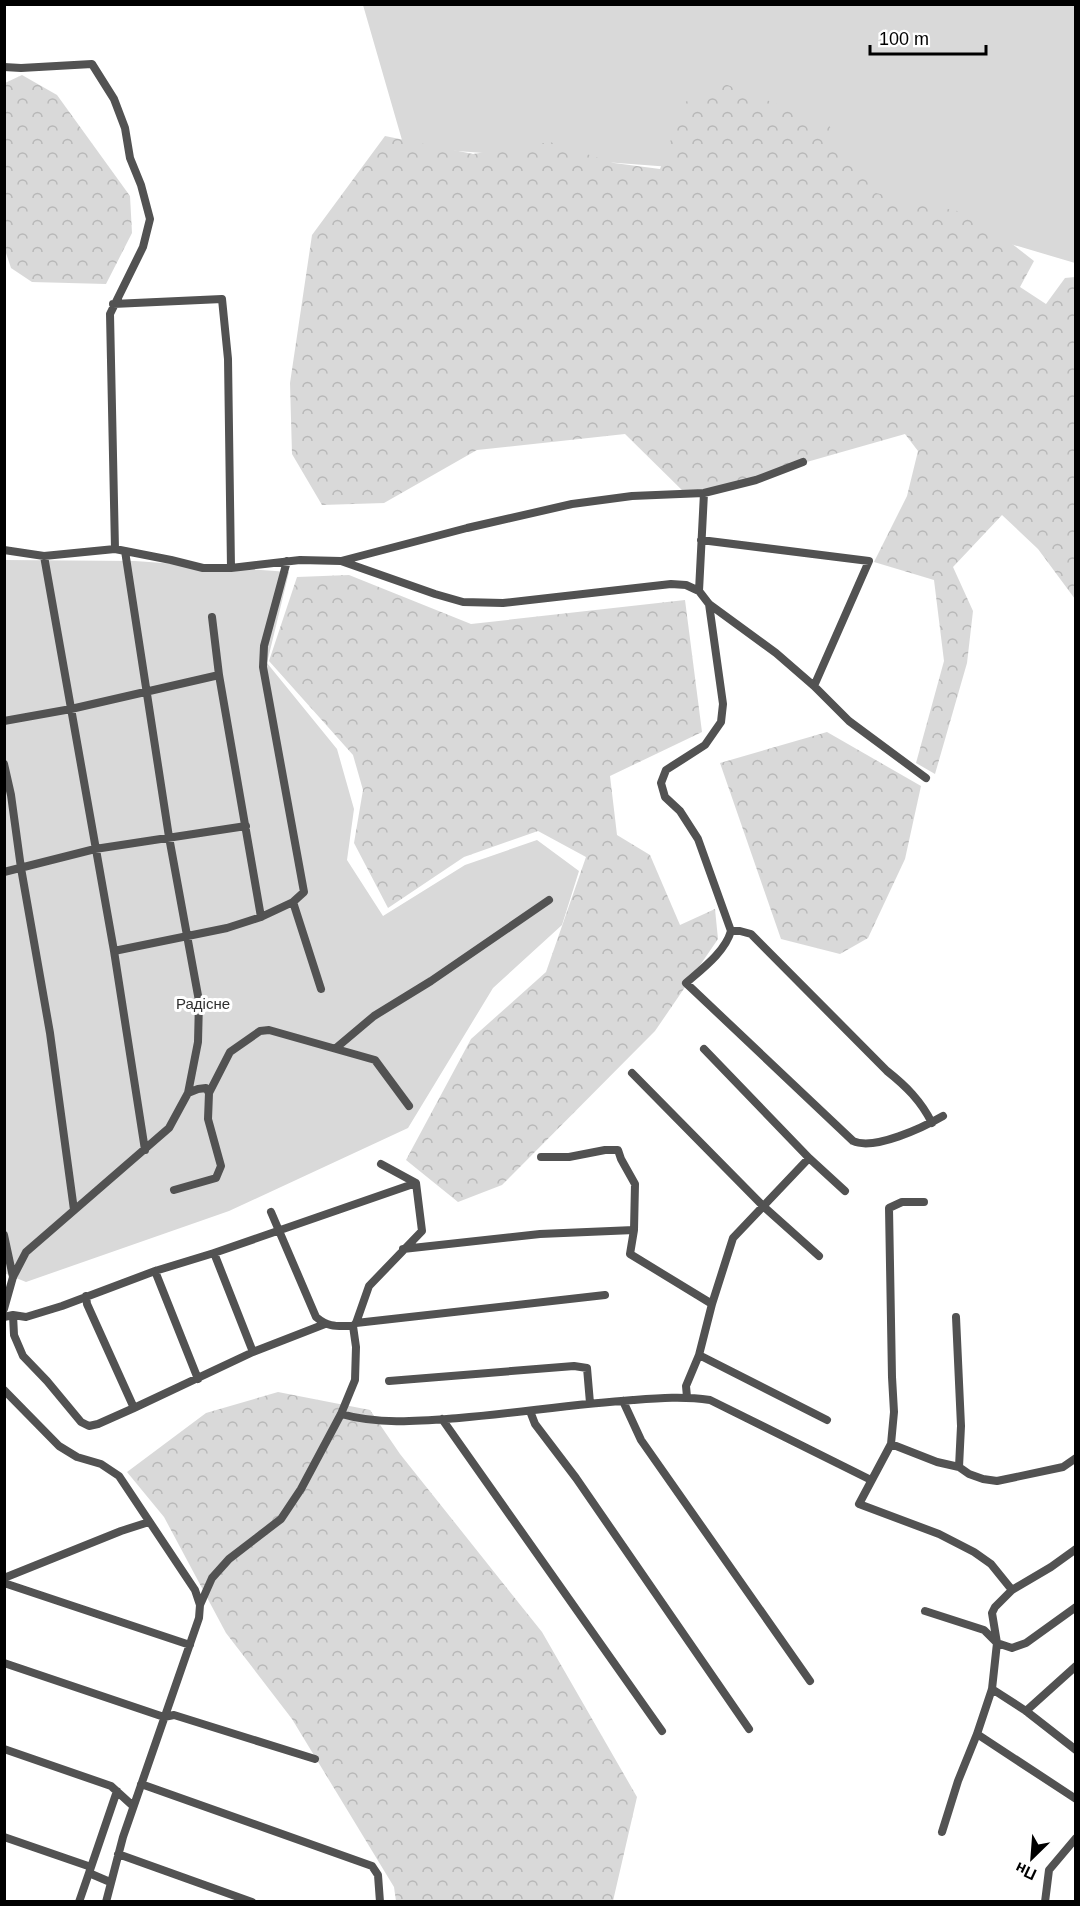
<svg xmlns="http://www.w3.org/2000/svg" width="1080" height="1906" font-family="Arial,sans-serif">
<defs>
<pattern id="forest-crowns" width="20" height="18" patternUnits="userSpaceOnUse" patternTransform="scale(1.5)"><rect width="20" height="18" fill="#d9d9d9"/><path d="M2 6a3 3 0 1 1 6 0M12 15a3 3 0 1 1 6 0" fill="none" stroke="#b8b8b8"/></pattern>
</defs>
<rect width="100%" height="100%" fill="#fff"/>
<path fill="#d9d9d9" d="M363,5H1075V263L777,175L404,147Z
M4,560L135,561L289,572L267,663L337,749L354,809L347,860L383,916L465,865L537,840L579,871L562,925L493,988L408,1128L229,1211L26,1282L4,1273Z"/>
<path fill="url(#forest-crowns)" d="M22,75L57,95L130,196L132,233L106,284L32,282L11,268L4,247L5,83Z
M725,84L828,124L876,193L975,215L1034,261L1020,287L1046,304L1065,278L1075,277V599L1038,549L1002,515L953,567L973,611L967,663L935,774L916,763L944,661L934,580L874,562L907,496L918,451L905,434L688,496L625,434L477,450L384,503L322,505L292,454L290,383L312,235L385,136L473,154L550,142L614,163L660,169L685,102Z
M349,575L471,624L685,600L702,732L610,776L617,835L650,855L680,925L715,909L718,939L655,1031L502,1185L458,1202L406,1160L471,1039L546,972L586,857L538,831L464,857L388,908L354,843L363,790L353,755L269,661L297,577Z
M827,732L921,786L905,859L868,938L840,954L781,939L720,763Z
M278,1392L370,1410L400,1454L542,1632L637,1797L613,1901H396L394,1887L292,1719L226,1633L164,1517L127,1472L206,1413Z"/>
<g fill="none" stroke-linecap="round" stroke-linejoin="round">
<path stroke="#525252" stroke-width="8" d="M4,67L21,68L92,64L114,99L125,128L130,158L141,185L150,219L143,247L110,314L115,549
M113,304L222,299L228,359L231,568
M701,540L869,561L814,686
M4,550L44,556L115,549L171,560L203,568H231L300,560L341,561L467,528L572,504L632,496L704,493L756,480L803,462
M44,556L114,951L145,1150
M287,561L264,646L263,667L304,892L293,902L321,989
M341,561L435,594L463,602L503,603L671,584L686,585L699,591L709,604L776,653L814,686L849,721L926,778
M699,591L704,493
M709,604L723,704L721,722L705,745L666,770L661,783L665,797L680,811L698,839L731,931C725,952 702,969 686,983L853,1141C874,1151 924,1127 943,1116
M212,617L219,675L261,917
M4,721L71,709L219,675
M4,764L11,795L21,868L50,1033L74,1210
M4,872L95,849L246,826
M731,931H740L751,934L887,1071C906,1086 921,1101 932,1123
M114,951L227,928L261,917L293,902
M336,1048L374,1016L431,981L549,900
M704,1049L809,1158L845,1191
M632,1073L763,1206L819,1256
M209,1093L230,1052L260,1031L269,1030L375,1060L409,1106
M541,1157H569L605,1150H618L621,1159L635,1184L634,1230L630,1254L712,1304
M174,1190L216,1178L221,1166L208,1119L209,1093L206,1088L198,1089L188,1093
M924,1202H902L889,1208L892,1377L894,1412L891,1444L859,1504L939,1534L974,1552L991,1564L1012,1590L995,1607L992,1613L997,1643L992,1689L977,1734L958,1781L942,1832
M271,1212L316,1317C329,1328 337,1326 353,1326
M4,1235L13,1277
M403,1249L540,1234L634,1230
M214,1253L253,1352
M155,1271L198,1379
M86,1296L87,1304L134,1408
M4,1309L13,1277L26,1252L169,1128L188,1093L198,1042L199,1001L169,837L125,551
M13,1315L14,1335L23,1356L47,1381L81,1422L89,1426L98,1424L134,1408L253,1352L325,1324
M4,1317L13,1315L26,1317L62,1306L155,1271L214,1253L416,1183
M956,1317L961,1426L959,1467
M356,1323L605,1295
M699,1355L827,1420
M389,1381L574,1366L587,1368L590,1403
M4,1390L59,1446L77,1457L101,1464L119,1476L195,1590L200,1605L199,1618L123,1837L106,1902
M687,1397L686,1386L699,1355L712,1304L733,1238L809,1158
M623,1401L641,1440L810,1681
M530,1411L535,1424L576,1478L749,1729
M341,1414C380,1425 420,1421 459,1418C517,1413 575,1404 633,1400C659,1398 684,1396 710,1400L871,1480
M442,1419L662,1731
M891,1444L937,1462L959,1467L969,1474L983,1479L997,1481L1063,1467L1076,1458
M4,1578L121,1531L149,1522
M4,1583L190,1645
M1012,1590L1051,1567L1076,1549
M200,1605L212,1578L229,1559L281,1519L301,1489L341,1414L355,1380L356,1347L353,1326L356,1323L369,1286L422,1231L416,1183L381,1164
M925,1611L984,1630L997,1643L1012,1648L1026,1643L1076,1607
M4,1663L164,1717L174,1715L315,1759
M992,1689L1026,1711L1076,1750
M1026,1711L1076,1666
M977,1734L1076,1799
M4,1749L111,1786L133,1806
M141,1784L372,1866L378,1875L380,1902
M4,1837L91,1867
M118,1854L252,1902
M110,1882L89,1873L117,1791
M79,1902L89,1873
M1045,1902L1049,1870L1076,1838"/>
</g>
<g text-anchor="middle" stroke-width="6" stroke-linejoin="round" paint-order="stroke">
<g font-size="15" fill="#303030" stroke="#fff">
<text x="203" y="1009">Радісне</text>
</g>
</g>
<rect width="1080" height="1906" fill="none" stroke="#000000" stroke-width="12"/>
<g transform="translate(1032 1858) rotate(205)" stroke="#ffffff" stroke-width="4.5" paint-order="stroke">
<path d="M0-4.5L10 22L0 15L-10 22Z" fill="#000000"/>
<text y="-9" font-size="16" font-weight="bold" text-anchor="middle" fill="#000000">Пн</text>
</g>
<path d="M870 45v9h116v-9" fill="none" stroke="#000000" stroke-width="3"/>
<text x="879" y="45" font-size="18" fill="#000000" stroke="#ffffff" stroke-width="4.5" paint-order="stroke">100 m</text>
</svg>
